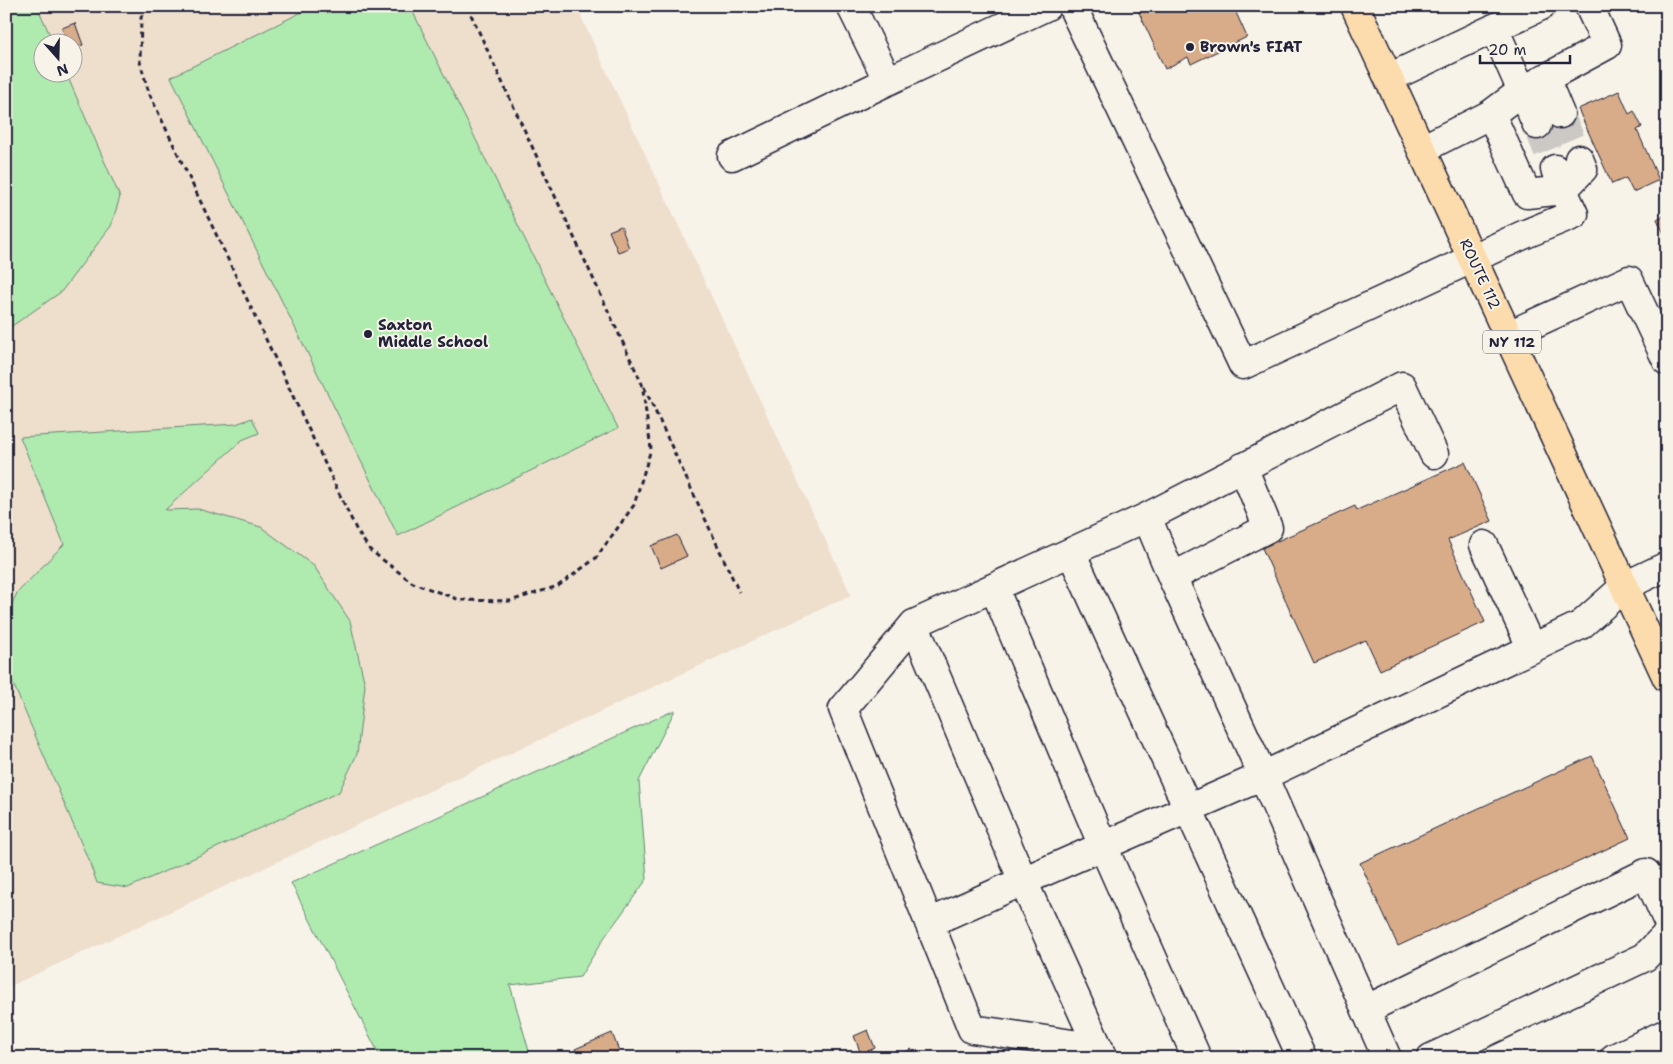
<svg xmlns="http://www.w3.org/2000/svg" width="1673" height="1064" font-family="'Shantell Sans',sans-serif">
<rect width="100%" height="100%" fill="#f7f3e8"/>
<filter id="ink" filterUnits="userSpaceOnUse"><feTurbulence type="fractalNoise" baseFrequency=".02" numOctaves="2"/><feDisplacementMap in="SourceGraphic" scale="10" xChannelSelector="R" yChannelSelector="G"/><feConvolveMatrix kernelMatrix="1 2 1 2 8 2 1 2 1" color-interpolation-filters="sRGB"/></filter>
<g filter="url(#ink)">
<path fill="#eedecc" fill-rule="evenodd" d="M6,6H576L851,595L6,988ZM42,42H72V72H42Z"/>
<path fill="#afeaaf" stroke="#688675" d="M6,6H37L53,42H42V72L66,73L120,197L111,226L61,292L6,330Z
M314,6H410L618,428L398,536L171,77Z
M252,418L259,433L242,440L165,510L198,509L261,527L314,566L350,621L365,685L357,754L339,792L128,888L97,883L90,864L6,667V616L17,593L64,544L20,437L236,424Z
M675,710L639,781L647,879L604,938L580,977L510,985L531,1058H381L291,883Z"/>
<path fill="#d8ac89" stroke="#22223b" d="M1136,6H1233L1247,37L1191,64L1188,57L1165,69Z
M75,23L83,45L72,48V42H67L62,28Z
M1619,91L1629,114L1634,111L1642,127L1637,130L1659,180L1633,192L1626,178L1612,184L1578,109Z
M1667,214V240L1657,219Z
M621,226L629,248L618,252L609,231Z
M1465,462L1492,521L1448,540L1485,622L1380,670L1366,640L1314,663L1262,548L1355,506L1357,510Z
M677,535L687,556L661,568L651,546Z
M1592,756L1630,838L1398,946L1360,863Z
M868,1030L875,1048L861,1054L854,1036Z
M612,1033L619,1051L604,1058H579L575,1049Z
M912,1049L916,1058H892Z"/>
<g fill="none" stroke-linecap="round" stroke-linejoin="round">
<path stroke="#ccc9c5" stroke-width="28" stroke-dasharray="28 14" stroke-linecap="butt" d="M1560,114L1579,159
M1537,125L1555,169"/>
<g stroke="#22223b" stroke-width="31">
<path id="minor" d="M851,6L888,81L1047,6
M1072,6L1243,365L1523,235L1574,214L1563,190L1527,194L1491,114L1522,91L1607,45L1589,6
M1494,28L1537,125
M1389,78L1541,6
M1545,78L1560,114
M1422,149L1491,114
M732,156L888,81
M1555,169L1563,190L1583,169L1579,159
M1509,335L1629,280L1667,361
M1484,545L1532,649
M1172,577L1268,528L1243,467
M994,588L1103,846L1197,1058
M914,624L843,709L972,1029L1099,1048
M929,923L1023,881L914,624L1071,552
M1367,1009L1646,873L1667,920
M1103,1058L1023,881L1263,776L1172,577L1147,517
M1302,1058L1071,552L1147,517L1402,386L1434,454
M1387,1058L1263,776L1581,625L1625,586L1667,566
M1431,1058L1645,957L1667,934
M1614,1058L1667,1033"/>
</g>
<g stroke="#22223b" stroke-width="31">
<path id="major" d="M1355,6L1667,678"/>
</g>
<path stroke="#22223b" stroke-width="3" stroke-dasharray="5 4" stroke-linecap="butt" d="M144,6L141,18L140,62L149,93L357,531L370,550L413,583L460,600L510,601L558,586L596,558L634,505L651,449L642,384L467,6
M644,387L739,592"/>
<use href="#minor" stroke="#f7f3e8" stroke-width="28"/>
<use href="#major" stroke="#fcdcac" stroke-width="28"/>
</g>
</g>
<g fill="#22223b" stroke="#f7f3e8" stroke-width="2">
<circle cx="1190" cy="47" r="5"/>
<circle cx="368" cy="334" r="5"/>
</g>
<g text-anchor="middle" stroke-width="4" stroke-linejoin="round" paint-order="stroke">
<rect fill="#f7f3e8" stroke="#62616f" stroke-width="1" x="1483" y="330.5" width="58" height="23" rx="4"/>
<g font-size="14" font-weight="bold" fill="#22223b">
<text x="1512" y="347">NY 112</text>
</g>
<g font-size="15" font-weight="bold" fill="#22223b" stroke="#f7f3e8" text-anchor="start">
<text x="1200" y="52">Brown's FIAT</text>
<text x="378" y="330">Saxton<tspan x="378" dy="17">Middle School</tspan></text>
</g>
<g font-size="15" fill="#22223b" stroke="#f7f3e8">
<text transform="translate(1480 274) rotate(65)" y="5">ROUTE 112</text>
</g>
</g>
<rect width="1673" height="1064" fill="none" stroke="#f7f3e8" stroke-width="25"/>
<rect x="12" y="12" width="1648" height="1039" fill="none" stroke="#22223b" stroke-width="2" filter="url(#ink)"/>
<g transform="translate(58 58) rotate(160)"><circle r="24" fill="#f7f3e8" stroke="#a29fa3"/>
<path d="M0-4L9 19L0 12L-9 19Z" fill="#22223b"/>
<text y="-8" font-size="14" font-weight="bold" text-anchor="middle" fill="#22223b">N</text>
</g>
<path d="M1480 55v8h90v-8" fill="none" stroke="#22223b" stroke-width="2.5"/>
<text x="1488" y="55" font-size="15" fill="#22223b" stroke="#f7f3e8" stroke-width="4" paint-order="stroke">20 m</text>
</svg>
